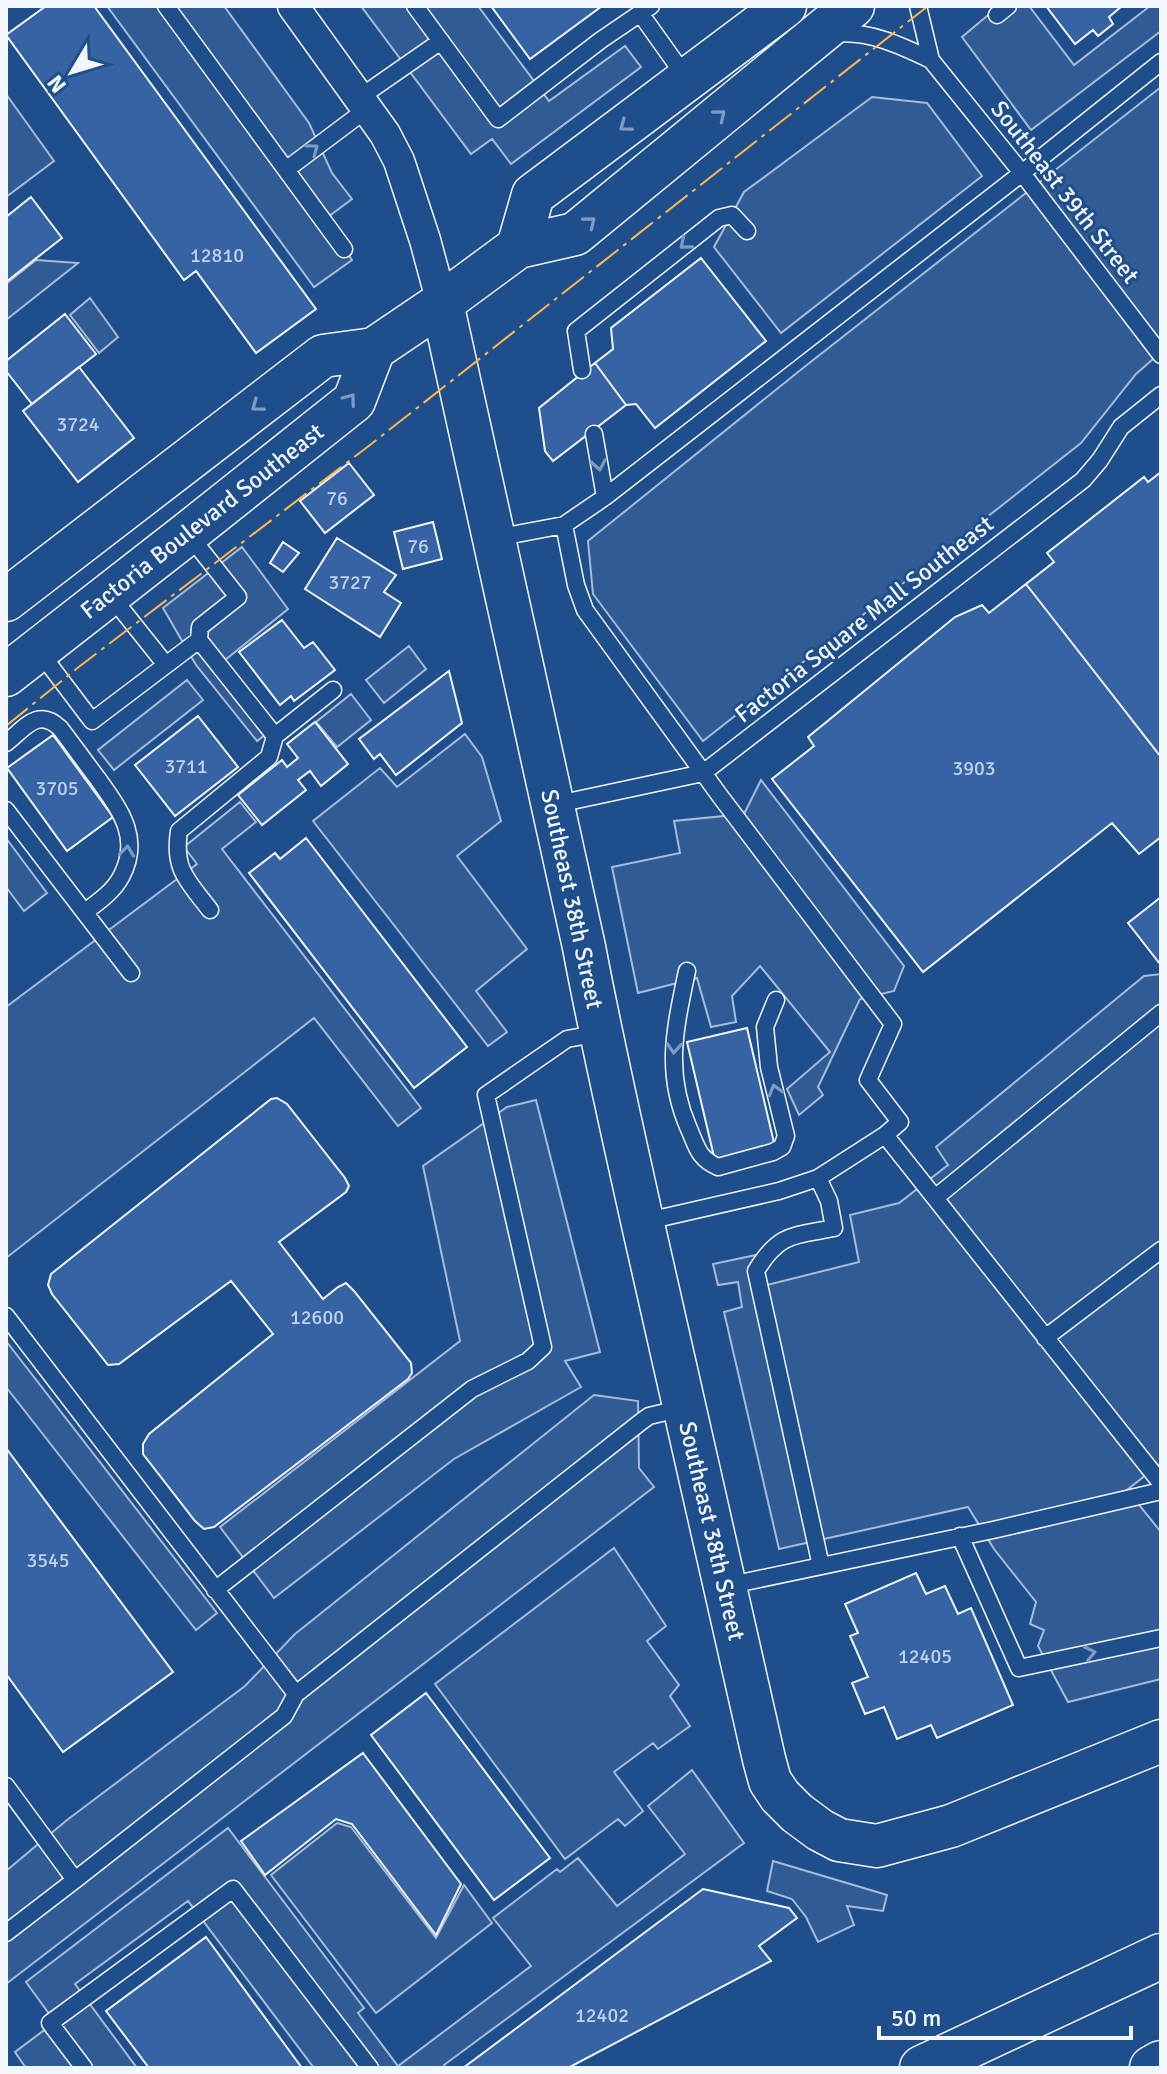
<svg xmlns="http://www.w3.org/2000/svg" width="1167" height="2074" font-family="Signika,sans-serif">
<rect width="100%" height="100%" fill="#1f4e8c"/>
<path fill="#305b95" stroke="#a8bbd7" stroke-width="2" d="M107,6H224L309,123L332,173L352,199L324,220L352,260L314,287Z
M361,6H478L549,101L625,46L641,67L511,164L492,139L471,154Z
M999,6H1029L1074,65L1150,6H1161V31L1031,130L962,37Z
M1161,87V352L1136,374L1081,443L703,741L593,594L588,541L803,368Z
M6,94L54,161L6,197Z
M872,97L927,103L982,176L781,333L714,247L744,192Z
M36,260L78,263L6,320V284Z
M90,298L118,337L99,353L70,315Z
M242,547L288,609L219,665L271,730L257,741L196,665L163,608Z
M409,646L426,669L384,703L366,680Z
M187,680L203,700L114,770L98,750Z
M351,694L371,720L337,747L316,722Z
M465,734L482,757L501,821L457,856L527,949L476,991L507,1032L488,1046L313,821L380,768L397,787Z
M761,780L904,966L894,991L860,999L818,1087L823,1095L799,1115L787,1089L830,1052L760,966L732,996L736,1022L711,1027L697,978L638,993L612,867L680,853L674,821L744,814Z
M240,802L256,822L222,849L421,1108L398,1126L314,1018L6,1258V1007L197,864L184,847Z
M6,838L47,893L24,911L6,887Z
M1161,974V1463L1127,1490L1161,1532V1679L1068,1702L1038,1646L1044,1630L1030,1624L1036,1602L994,1549L968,1507L779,1549L724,1312L742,1307L738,1282L718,1285L713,1264L756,1255L763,1286L859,1262L850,1215L899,1203L948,1165L936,1147L1144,976Z
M536,1100L600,1352L565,1361L581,1387L454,1459L274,1598L220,1527L460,1341L423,1166L507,1107Z
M6,1341L217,1613L196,1630L6,1387Z
M594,1395L638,1401L639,1468L654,1487L6,1984V1871L67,1820L245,1686L295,1634Z
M614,1548L666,1626L647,1641L679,1685L670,1696L690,1726L658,1749L653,1743L614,1772L643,1811L625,1826L618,1819L565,1859L435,1684Z
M692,1770L744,1843L444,2065L445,2068H314L188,1901L75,1984L137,2068H26L15,2052L55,2022L26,1982L228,1828L364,2008L358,2013L398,2066L531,1966L493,1918L557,1869L560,1872L578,1858L617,1906L685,1854L648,1806Z
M337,1823L351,1827L436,1938L464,1885L492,1923L376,2013L271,1875Z
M773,1861L887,1895L883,1911L847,1906L854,1925L818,1942L806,1917L792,1899L767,1891Z"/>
<path fill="#3563a3" stroke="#f2f6ff" stroke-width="2" d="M46,6H94L316,309L256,353L196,271L184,280L6,35Z
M491,6H602L530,59Z
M1046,6H1122L1109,17L1113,24L1098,36L1093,30L1075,44Z
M31,197L62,238L6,282V217Z
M701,258L766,341L655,428L636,404L626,405L595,363L613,349L611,328Z
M65,314L96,354L32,404L6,371V361Z
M595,363L626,405L553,461L545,451L539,408Z
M79,367L134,438L78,482L23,411Z
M349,463L374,495L325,533L300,501Z
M1161,472V757L1026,584L1054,562L1047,553L1144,477L1148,482Z
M433,522L442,559L403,569L394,532Z
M337,538L396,575L384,592L401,603L380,637L305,589Z
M283,542L299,553L283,572L270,563Z
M1026,584L1161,757V837L1139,854L1112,823L923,972L772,779L814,746L808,737L955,617L982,605L989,613Z
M282,620L304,648L313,642L335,670L294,701L291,696L280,705L239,652Z
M449,671L462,723L396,775L380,754L374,759L359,739Z
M198,716L238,767L175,816L135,765Z
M315,722L348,764L321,786L310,771L298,780L306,790L262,825L238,795L282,760L287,767L298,758L287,744Z
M53,735L113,817L67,851L7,768Z
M306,838L467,1047L414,1088L249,873L275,853L280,859Z
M1161,897V963L1160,964L1128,923Z
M747,1028L775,1147L715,1161L687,1042Z
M277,1098L287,1104L345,1178L349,1186L346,1192L279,1242L323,1299L338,1287L346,1283L354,1291L411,1363L412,1373L408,1379L214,1527L204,1529L195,1521L143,1454V1444L149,1434L273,1334L231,1281L119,1364L108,1365L52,1294L48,1285L51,1274L271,1099Z
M6,1448L173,1672L63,1752L6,1674Z
M916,1573L926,1594L945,1586L958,1614L971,1608L1013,1705L937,1738L931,1725L897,1739L884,1707L865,1714L852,1683L868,1677L850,1636L858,1633L845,1604Z
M426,1693L550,1858L494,1900L371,1735Z
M363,1753L461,1884L436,1935L352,1824L336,1819L265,1875L241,1841Z
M703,1889L789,1908L797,1918L759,1946L771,1961L568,2068H463Z
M206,1937L302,2068H149L106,2011Z"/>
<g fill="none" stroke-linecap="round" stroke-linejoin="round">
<g stroke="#f2f6ff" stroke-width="19">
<path id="lane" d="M166,6L344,249
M415,6L498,119L601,40L651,6
M918,6L931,60L1022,173L1161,355
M640,13L687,79
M997,15L1008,6
M834,34C868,30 900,45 931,60
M359,98L441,41
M287,169L367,109
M582,370L576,331L719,218L732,215L747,231
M594,434L605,497
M564,525L576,585L585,610L720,796L893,1024L868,1080L900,1122L885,1135L818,1178L779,1191L643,1222
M189,535L238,597L200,627L199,640L275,736
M495,538L564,525L605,497L1022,173L1161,62
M39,651L92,721L166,665L111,596
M166,665L199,640
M6,743C25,728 38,707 60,728C73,745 85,762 98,779C120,810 142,838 121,877C113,892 98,902 85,912
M553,805L703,773L1083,480L1100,460L1121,427L1161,395
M6,810L131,973
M210,910C188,881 173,870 179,831L269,757L275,736L333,690
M687,971C675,1029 664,1072 689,1129C697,1147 698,1158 718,1167L773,1152L782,1147L786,1136L769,1067L765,1027L776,1000
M885,1135L1161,1483
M818,1178L829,1201L834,1228C793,1236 779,1233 756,1271L821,1566
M935,1198L1161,1013
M6,1316L296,1694
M1045,1338L1161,1250
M960,1536L1019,1668L1161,1638
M726,1586L993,1530L1161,1491
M215,1590L472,1389L528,1361L543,1347L486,1095L567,1039L600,1033
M6,1786L75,1880L6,1933
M75,1880L284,1716L296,1694L642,1421L649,1416L683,1408
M84,2068L50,2023L233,1889L370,2068"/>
</g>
<g stroke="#f2f6ff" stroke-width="33">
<path id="street" d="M293,6L385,134L399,161L425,240L442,303"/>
</g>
<g stroke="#f2f6ff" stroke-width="45">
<path id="secondary" d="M518,247L533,195L785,6
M442,303L584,947C601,1038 622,1129 642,1220C682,1400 724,1579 764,1759L770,1781L780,1796L797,1813L820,1830L839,1840L877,1846L951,1826L1161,1741
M6,600L323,356L374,349L442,303L518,247L575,234L853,6
M6,675L188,533L354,401L374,349"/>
</g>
<g stroke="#f2f6ff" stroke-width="47">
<path id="highway" d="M922,2068L1161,1956
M1152,2068L1161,2063"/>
</g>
<use href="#lane" stroke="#1f4e8c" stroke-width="16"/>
<use href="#street" stroke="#1f4e8c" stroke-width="30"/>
<use href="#secondary" stroke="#1f4e8c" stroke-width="42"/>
<use href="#highway" stroke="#1f4e8c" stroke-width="44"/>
<path stroke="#ffb74d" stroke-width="2" stroke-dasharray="28 6 4 6" stroke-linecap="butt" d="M6,726L80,666L370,445L928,6"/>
</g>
<defs><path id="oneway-chevron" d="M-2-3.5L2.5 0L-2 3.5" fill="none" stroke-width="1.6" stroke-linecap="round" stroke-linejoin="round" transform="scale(2)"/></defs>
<g stroke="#7e9ac0">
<use href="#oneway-chevron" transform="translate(720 115) rotate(-39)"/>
<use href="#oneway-chevron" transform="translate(625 126) rotate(143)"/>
<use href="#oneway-chevron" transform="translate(313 149) rotate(-37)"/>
<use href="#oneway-chevron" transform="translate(590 222) rotate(-39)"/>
<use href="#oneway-chevron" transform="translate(685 244) rotate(141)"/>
<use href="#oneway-chevron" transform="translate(350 399) rotate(-53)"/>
<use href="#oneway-chevron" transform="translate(257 406) rotate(143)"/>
<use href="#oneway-chevron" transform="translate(599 465) rotate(80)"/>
<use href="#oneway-chevron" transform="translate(127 851) rotate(-83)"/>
<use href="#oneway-chevron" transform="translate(674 1048) rotate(93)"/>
<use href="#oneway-chevron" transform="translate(775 1090) rotate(-106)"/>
<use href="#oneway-chevron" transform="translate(1090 1653) rotate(-12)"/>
</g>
<g text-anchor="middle" stroke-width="6" stroke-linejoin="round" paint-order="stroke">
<g font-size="20" fill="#c3d1e8">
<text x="217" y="262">12810</text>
<text x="78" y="431">3724</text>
<text x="337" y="505">76</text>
<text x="418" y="553">76</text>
<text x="350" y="589">3727</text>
<text x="186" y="773">3711</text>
<text x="974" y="775">3903</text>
<text x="57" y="795">3705</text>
<text x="317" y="1324">12600</text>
<text x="48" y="1567">3545</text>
<text x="925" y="1663">12405</text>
<text x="602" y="2022">12402</text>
</g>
<g font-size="24" fill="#f2f6ff" stroke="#1f4e8c">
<text transform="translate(1065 192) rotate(52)" y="8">Southeast 39th Street</text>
<text transform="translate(202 521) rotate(-38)" y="8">Factoria Boulevard Southeast</text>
<text transform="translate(864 619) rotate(-38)" y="8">Factoria Square Mall Southeast</text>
<text transform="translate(572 899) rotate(78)" y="8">Southeast 38th Street</text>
<text transform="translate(712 1531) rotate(77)" y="8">Southeast 38th Street</text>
</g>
</g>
<rect width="1167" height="2074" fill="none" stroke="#f2f6ff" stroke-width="16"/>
<g transform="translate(72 72) rotate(232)" stroke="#1f4e8c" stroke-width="6" paint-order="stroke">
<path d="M0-6L14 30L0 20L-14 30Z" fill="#f2f6ff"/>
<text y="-12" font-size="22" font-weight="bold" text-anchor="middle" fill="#f2f6ff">N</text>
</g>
<path d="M879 2026v12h252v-12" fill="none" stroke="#f2f6ff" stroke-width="4"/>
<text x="891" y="2026" font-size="24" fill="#f2f6ff" stroke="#1f4e8c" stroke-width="6" paint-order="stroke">50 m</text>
</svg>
